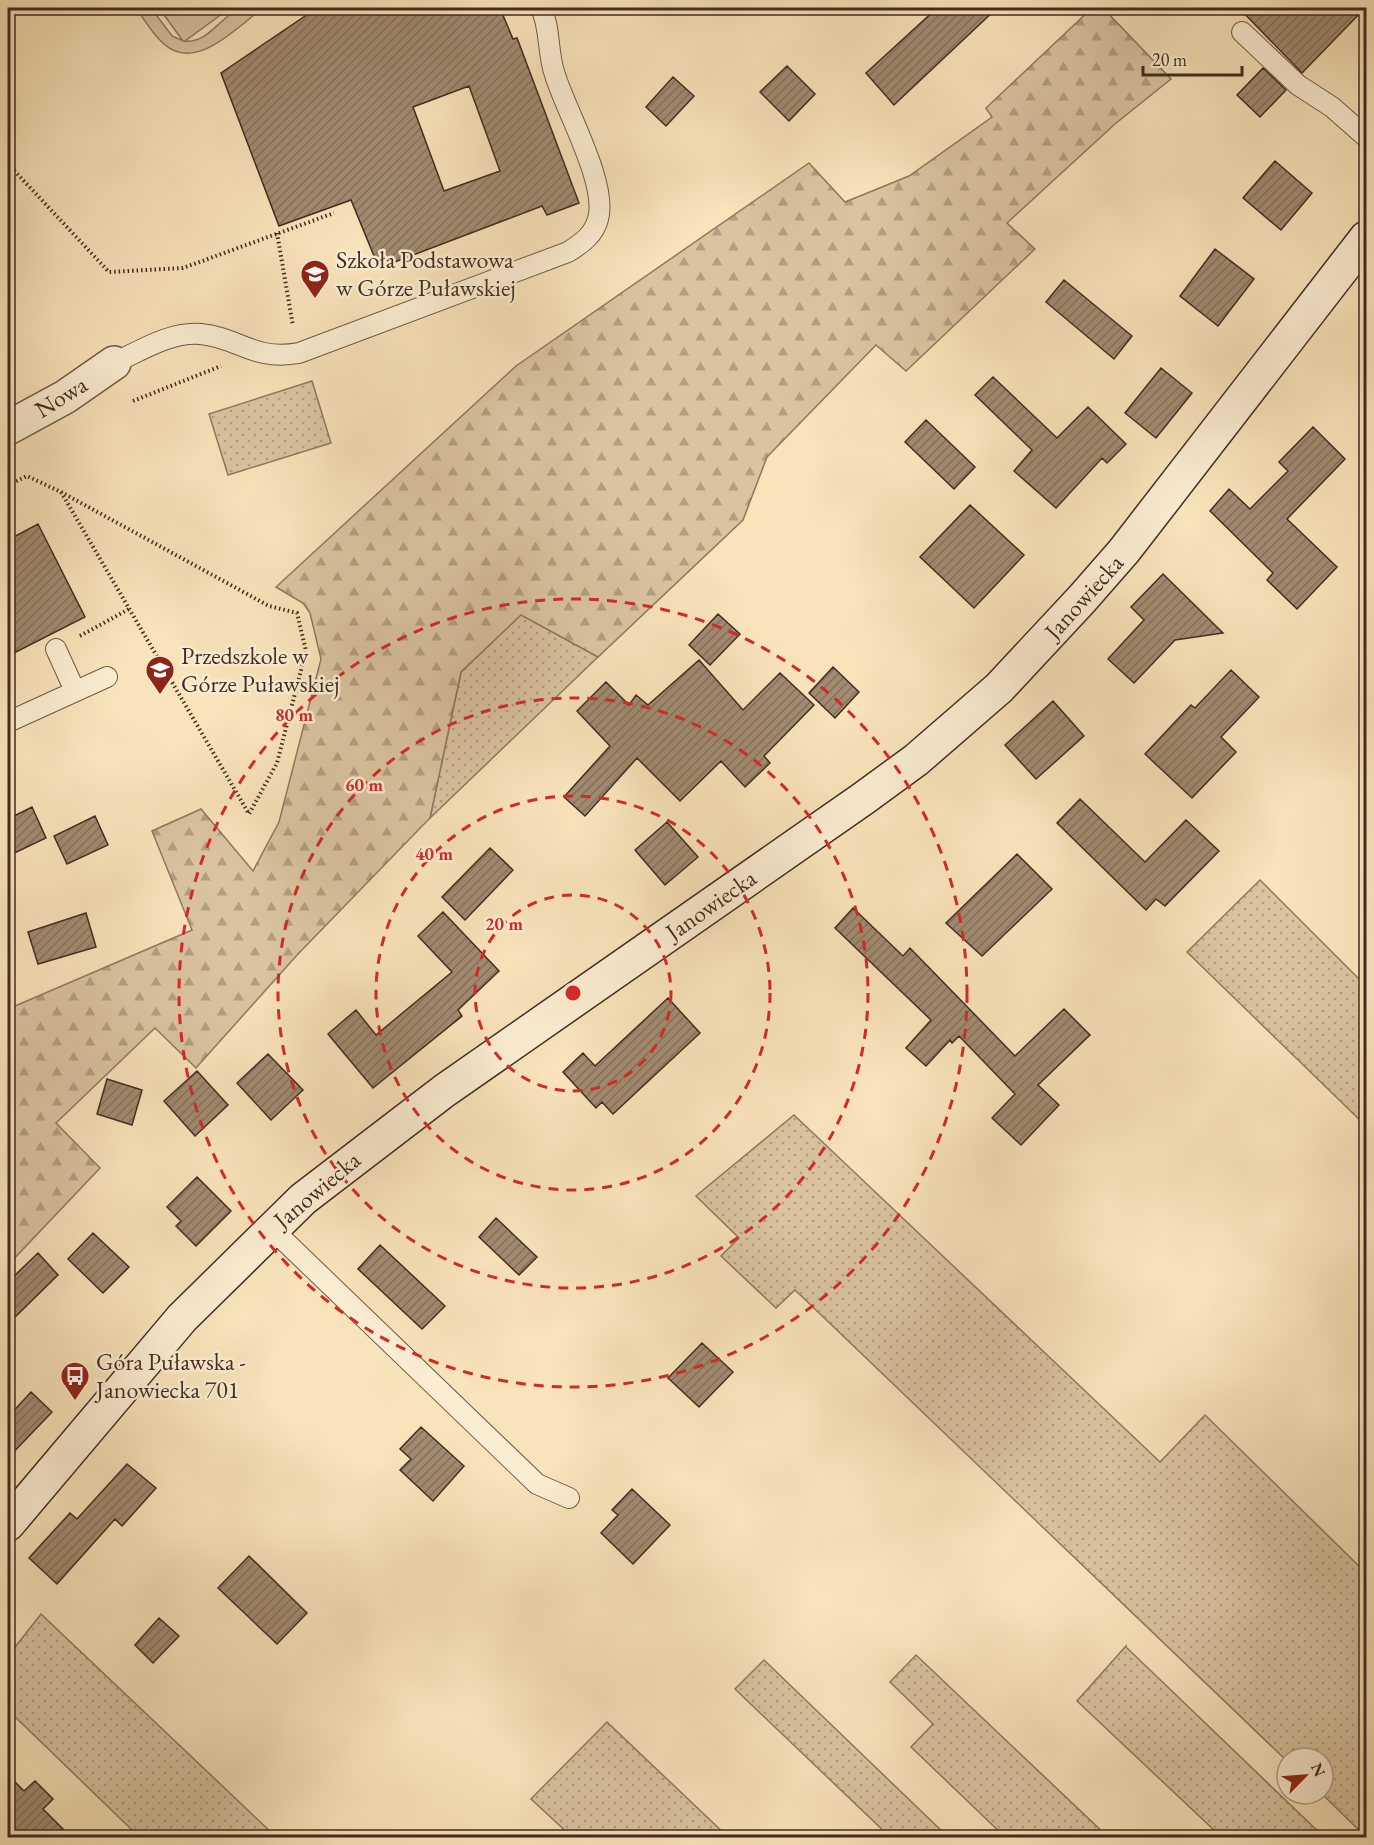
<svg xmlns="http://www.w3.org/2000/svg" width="1374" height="1845" font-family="'EB Garamond',serif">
<defs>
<pattern id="grass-dots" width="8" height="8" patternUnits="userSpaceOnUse" patternTransform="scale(1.5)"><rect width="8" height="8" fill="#dac4a0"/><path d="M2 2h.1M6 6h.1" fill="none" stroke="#b29f82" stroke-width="1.8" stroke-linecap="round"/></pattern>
<pattern id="forest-firs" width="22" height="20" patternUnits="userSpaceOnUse" patternTransform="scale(1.5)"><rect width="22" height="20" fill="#dac4a0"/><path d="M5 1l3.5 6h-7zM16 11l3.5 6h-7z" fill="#b29f82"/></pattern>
<pattern id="building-hatch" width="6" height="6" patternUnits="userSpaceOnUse" patternTransform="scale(1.5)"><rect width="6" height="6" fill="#a18b71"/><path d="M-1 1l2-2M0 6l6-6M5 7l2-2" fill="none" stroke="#85725c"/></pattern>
</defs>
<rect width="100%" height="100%" fill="#f9e3ba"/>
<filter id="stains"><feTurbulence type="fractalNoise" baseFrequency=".00333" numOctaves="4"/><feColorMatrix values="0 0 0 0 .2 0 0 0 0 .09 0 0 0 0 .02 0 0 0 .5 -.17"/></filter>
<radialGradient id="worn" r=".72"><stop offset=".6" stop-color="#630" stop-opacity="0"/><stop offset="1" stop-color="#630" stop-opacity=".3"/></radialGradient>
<path fill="url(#grass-dots)" stroke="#8e7860" stroke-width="1.5" d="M312,381L331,443L228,475L209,414Z
M521,614L598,657L430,818L461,672Z
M1260,880L1366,986V1126L1187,952Z
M794,1115L1160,1462L1205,1415L1366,1573V1837L1322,1794L1323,1758H1287V1761L795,1290L776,1308L721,1256L739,1238L696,1196Z
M41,1614L255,1817L276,1837H140L131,1829L8,1710V1656Z
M1126,1646V1647L1324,1837H1209L1215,1831L1077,1701Z
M916,1655L1108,1837H1005L911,1747L933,1724L890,1682Z
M764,1660L948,1837H890L735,1689Z
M607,1722L728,1837H572L531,1799Z"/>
<path fill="url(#forest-firs)" stroke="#8e7860" stroke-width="1.5" d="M1092,8H1103L1171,79L1115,124L1007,223L1035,249L906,371L876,345L767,457L743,520L598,657L521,615L461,672L430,818L298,954L196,1068L155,1028L56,1123L100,1168L8,1265V1168L10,1166L8,1163V1009L192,930L152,831L201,809L253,871L279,822L321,659L310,613L303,603L276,587L516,366L809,163L845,202L909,176L992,117L986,108Z"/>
<path fill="#dac4a0" stroke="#8e7860" stroke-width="1.5" d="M136,8H151L172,36L183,41L159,8H230L185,41C209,44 222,13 243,8C249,6 257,7 263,8C238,26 196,73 164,44C153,35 144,19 136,8Z"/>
<path fill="url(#building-hatch)" stroke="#422b21" stroke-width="1.5" fill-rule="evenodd" d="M317,8H500L513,39L517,38L579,203L547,215L542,206L379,268L351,200L279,226L221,73ZM469,86L500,171L444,191L413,107Z
M937,8H997L894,105L866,73Z
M1239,8H1365L1302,73Z
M787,66L815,94L789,121L760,92Z
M1263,68L1286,90L1260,117L1237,95Z
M673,77L694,96L666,126L646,107Z
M1275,161L1312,193L1281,230L1243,198Z
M1215,249L1254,279L1218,326L1180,296Z
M1064,280L1132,336L1114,359L1046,302Z
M1161,368L1192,393L1156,438L1125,413Z
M993,377L1057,438L1088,407L1126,444L1107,463L1102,458L1056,508L1014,471L1032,450L975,395Z
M926,420L975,467L954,489L905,442Z
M1313,427L1345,459L1287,519L1337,567L1297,609L1267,580L1273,573L1210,511L1229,489L1250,509L1288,471L1279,462Z
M970,505L1024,555L974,608L920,557Z
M38,524L85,617L8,656V540Z
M1163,574L1223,633L1175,640L1134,683L1108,659L1144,620L1131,607Z
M718,614L740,634L710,665L689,645Z
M699,660L743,710L780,673L814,705L764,756L770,763L745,787L721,761L680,801L637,758L585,816L564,797L610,746L577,711L606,682L629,705L636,695L648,705Z
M833,667L859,692L835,718L809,693Z
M1231,670L1259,697L1221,737L1236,752L1192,798L1145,754L1191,705L1195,708Z
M1053,701L1084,736L1036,779L1005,745Z
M1080,799L1145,862L1186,820L1219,851L1165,906L1156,899L1146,910L1057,823Z
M32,807L46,838L8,856V819Z
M95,816L108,845L67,864L54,836Z
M667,822L698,857L665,885L635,850Z
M490,848L513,870L465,920L442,897Z
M1017,854L1052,889L982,956L946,923Z
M853,908L903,956L910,948L1015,1056L1064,1009L1090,1035L1038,1085L1059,1105L1021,1145L992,1118L1015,1094L959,1036L952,1043L950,1040L926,1066L906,1048L931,1020L835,928Z
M443,912L499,971L458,1010L462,1016L373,1088L328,1034L356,1010L376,1035L452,972L418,936Z
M86,913L96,947L38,964L28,932Z
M668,998L700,1033L613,1114L602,1102L596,1108L563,1072L583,1053L595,1066Z
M268,1054L303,1090L271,1120L237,1083Z
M197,1071L228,1105L195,1136L164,1101Z
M107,1079L142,1090L132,1125L97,1114Z
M197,1177L231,1211L196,1246L176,1226L181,1221L167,1207Z
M496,1218L537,1257L519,1275L479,1237Z
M93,1233L129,1267L103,1293L68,1259Z
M380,1245L445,1306L422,1329L358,1269Z
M38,1253L58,1275L8,1324V1282Z
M702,1343L733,1372L699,1407L668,1378Z
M31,1392L52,1412L8,1458V1417Z
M421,1427L464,1466L433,1501L400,1470L411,1459L400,1449Z
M127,1464L156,1488L122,1526L115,1519L57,1584L29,1558L70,1513L77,1519Z
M632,1489L670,1525L633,1564L601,1533L618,1515L612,1510Z
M249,1556L307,1613L277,1644L218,1588Z
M159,1618L179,1636L153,1663L135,1645Z
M8,1775L24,1791L35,1781L53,1799L43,1809L72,1838H22L8,1824Z"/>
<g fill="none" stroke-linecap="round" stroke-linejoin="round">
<g stroke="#705947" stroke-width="22">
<path id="lane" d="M1242,32L1298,85L1332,107L1366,137
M114,363C140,351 171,331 201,334C240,338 253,361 299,353L568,252C581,244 594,235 598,219C608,184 566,111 555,75C547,53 551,29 541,8
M56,649L75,691
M8,722L107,677
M271,1228L537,1484L569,1498"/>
</g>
<g stroke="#705947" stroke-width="36">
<path id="street" d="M8,428L65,397L114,363"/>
</g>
<g stroke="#422b21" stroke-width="36">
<path id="secondary" d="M8,1524L182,1318L303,1199L444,1091L864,798L916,760L999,688L1082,599L1124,551L1366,238"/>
</g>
<path stroke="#422b21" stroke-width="4" stroke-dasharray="1.5 3" stroke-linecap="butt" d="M8,164L109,272L183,268L334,213
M277,233L293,326
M133,401L221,366
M8,485L27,476L61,492L269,606L297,613L306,651L277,763L249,814L61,492
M80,636L129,609"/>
<use href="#lane" stroke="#fbedd2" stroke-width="20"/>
<use href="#street" stroke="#fbedd2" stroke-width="33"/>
<use href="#secondary" stroke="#fbedd2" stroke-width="33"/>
</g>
<g fill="none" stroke="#d62828" stroke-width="3" stroke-dasharray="10 8">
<circle cx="573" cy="993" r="98"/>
<circle cx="573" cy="993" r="197"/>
<circle cx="573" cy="993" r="295"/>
<circle cx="573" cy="993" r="394"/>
</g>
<defs>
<g id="school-pin" transform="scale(1.5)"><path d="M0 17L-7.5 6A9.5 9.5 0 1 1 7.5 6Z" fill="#8f2418" stroke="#fbedd2"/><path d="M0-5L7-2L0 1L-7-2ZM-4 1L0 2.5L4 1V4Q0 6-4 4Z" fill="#fff"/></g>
<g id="bus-pin" transform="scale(1.5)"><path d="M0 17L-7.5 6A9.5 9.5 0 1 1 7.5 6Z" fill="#8f2418" stroke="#fbedd2"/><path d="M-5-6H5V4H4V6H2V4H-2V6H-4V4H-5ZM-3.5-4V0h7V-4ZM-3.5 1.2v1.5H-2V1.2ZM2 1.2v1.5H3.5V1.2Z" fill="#fff"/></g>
</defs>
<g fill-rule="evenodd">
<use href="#school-pin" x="315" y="274"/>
<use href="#school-pin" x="160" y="670"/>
<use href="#bus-pin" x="75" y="1376"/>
</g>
<g text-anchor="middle" stroke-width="5" stroke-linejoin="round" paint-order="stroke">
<g font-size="24" fill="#422b21" stroke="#fbedd2" text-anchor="start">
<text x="336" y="268">Szkoła Podstawowa<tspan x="336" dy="28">w Górze Puławskiej</tspan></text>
<text x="181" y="664">Przedszkole w<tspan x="181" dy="28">Górze Puławskiej</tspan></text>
<text x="96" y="1370">Góra Puławska -<tspan x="96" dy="28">Janowiecka 701</tspan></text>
</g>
<g font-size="24" fill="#422b21" stroke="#fbedd2">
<text transform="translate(61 397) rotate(-32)" y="8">Nowa</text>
<text transform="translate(1084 597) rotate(-48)" y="8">Janowiecka</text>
<text transform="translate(711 905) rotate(-35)" y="8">Janowiecka</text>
<text transform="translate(317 1190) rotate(-40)" y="8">Janowiecka</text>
</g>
</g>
<circle cx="573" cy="993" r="9" fill="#d62828" stroke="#fbedd2" stroke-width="3"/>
<g font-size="18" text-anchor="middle" font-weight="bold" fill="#d62828" stroke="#fbedd2" stroke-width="5" stroke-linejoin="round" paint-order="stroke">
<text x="294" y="721">80 m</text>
<text x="364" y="791">60 m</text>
<text x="434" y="860">40 m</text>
<text x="504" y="930">20 m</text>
</g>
<rect width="1374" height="1845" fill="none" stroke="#f9e3ba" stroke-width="30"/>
<rect x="9" y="9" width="1356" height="1827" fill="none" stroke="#422b21" stroke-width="3"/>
<rect x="15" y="15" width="1344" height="1815" fill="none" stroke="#422b21" stroke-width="1.5"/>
<g transform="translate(1305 1776) rotate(65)"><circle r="28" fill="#fbedd2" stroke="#b19f8b" stroke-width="1.5"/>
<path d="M0-4.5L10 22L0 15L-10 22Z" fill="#8f2418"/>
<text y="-9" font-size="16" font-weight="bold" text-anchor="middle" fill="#422b21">N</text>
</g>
<path d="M1143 66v9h99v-9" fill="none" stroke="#422b21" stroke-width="3"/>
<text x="1152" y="66" font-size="18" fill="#422b21" stroke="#fbedd2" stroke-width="4.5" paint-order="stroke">20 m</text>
<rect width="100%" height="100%" filter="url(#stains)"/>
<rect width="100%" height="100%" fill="url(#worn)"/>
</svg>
